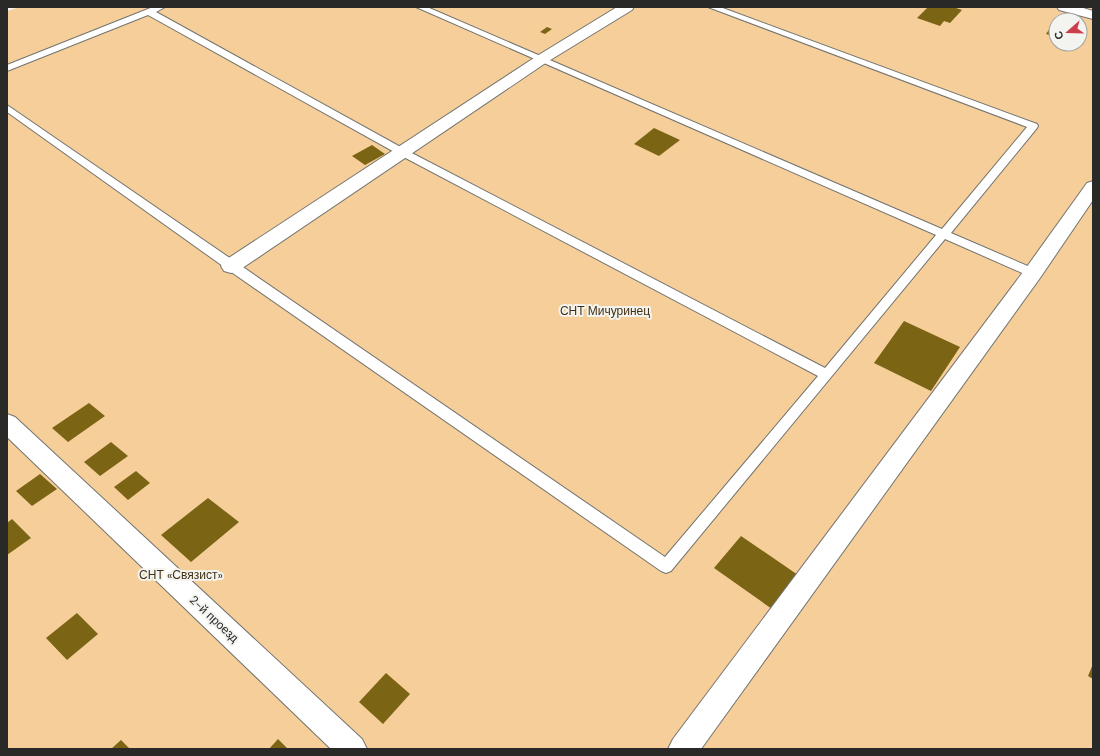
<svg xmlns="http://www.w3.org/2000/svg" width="1100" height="756" font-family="'DM Sans',sans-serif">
<rect width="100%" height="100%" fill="#f3f4ef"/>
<path fill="#f6ce99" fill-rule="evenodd" d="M20,7H1093V749H7V11ZM1056,20H1080V44H1056Z"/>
<path fill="#7b6515" d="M928,7H953L962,10L950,23L944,21L940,26L917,18Z
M1055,21H1056V37L1046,34Z
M547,27L552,29L545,34L540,32Z
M654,128L680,140L659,156L634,144Z
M372,145L385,154L365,165L352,156Z
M904,321L960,347L931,391L874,363Z
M89,403L105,416L68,442L52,428Z
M111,442L128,456L100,476L84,462Z
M136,471L150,483L128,500L114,487Z
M40,474L57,489L32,506L16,491Z
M208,498L239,522L191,562L161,535Z
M12,519L31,538L7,555V523Z
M741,536L798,575L772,609L714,568Z
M77,613L98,634L67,660L46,638Z
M1093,664V679L1088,676Z
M386,673L410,694L383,724L359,702Z
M278,739L288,749H269Z
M121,740L130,749H111Z"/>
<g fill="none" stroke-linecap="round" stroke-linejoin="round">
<g stroke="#73746f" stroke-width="2">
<path id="service" d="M153,7H165L156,12L406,150L825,368L936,235L416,7H427L942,229L1027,127L708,7H720L1037,124L1038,126L1037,128L951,233L1037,270L1039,273L1033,277L1029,276L945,239L671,571L666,573L661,571L227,269L7,112V105L665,557L818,376L398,154L148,15L7,71V65Z"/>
</g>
<g stroke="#73746f" stroke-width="2">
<path id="minor" d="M617,7H634L632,10L547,62L238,271L231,273L224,271L221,266L224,261L537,56Z
M1057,7H1080L1093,11V19L1059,10Z
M1093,181V200L1040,278L701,749H668L673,739L1026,268L1087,183Z
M7,414L15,417L362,739L367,749H331L7,437Z"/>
</g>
<use href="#service" fill="#fff" fill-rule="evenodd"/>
<use href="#minor" fill="#fff" fill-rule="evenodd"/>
</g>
<g text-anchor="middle" stroke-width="4" stroke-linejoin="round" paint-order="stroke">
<g font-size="12" fill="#433014" stroke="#f3f4ef">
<text x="605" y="315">СНТ Мичуринец</text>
<text x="181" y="579">СНТ «Связист»</text>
</g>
<g font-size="12" fill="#292927" stroke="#f3f4ef">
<text transform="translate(214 619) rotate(43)" y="4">2-й проезд</text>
</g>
</g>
<rect width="1100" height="756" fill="none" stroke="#292927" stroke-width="16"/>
<g transform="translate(1068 32) rotate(250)"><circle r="19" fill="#f3f4ef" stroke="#a2a39f"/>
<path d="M0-3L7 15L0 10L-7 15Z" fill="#cd3d4b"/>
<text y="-6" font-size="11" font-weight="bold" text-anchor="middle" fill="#292927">С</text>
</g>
</svg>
